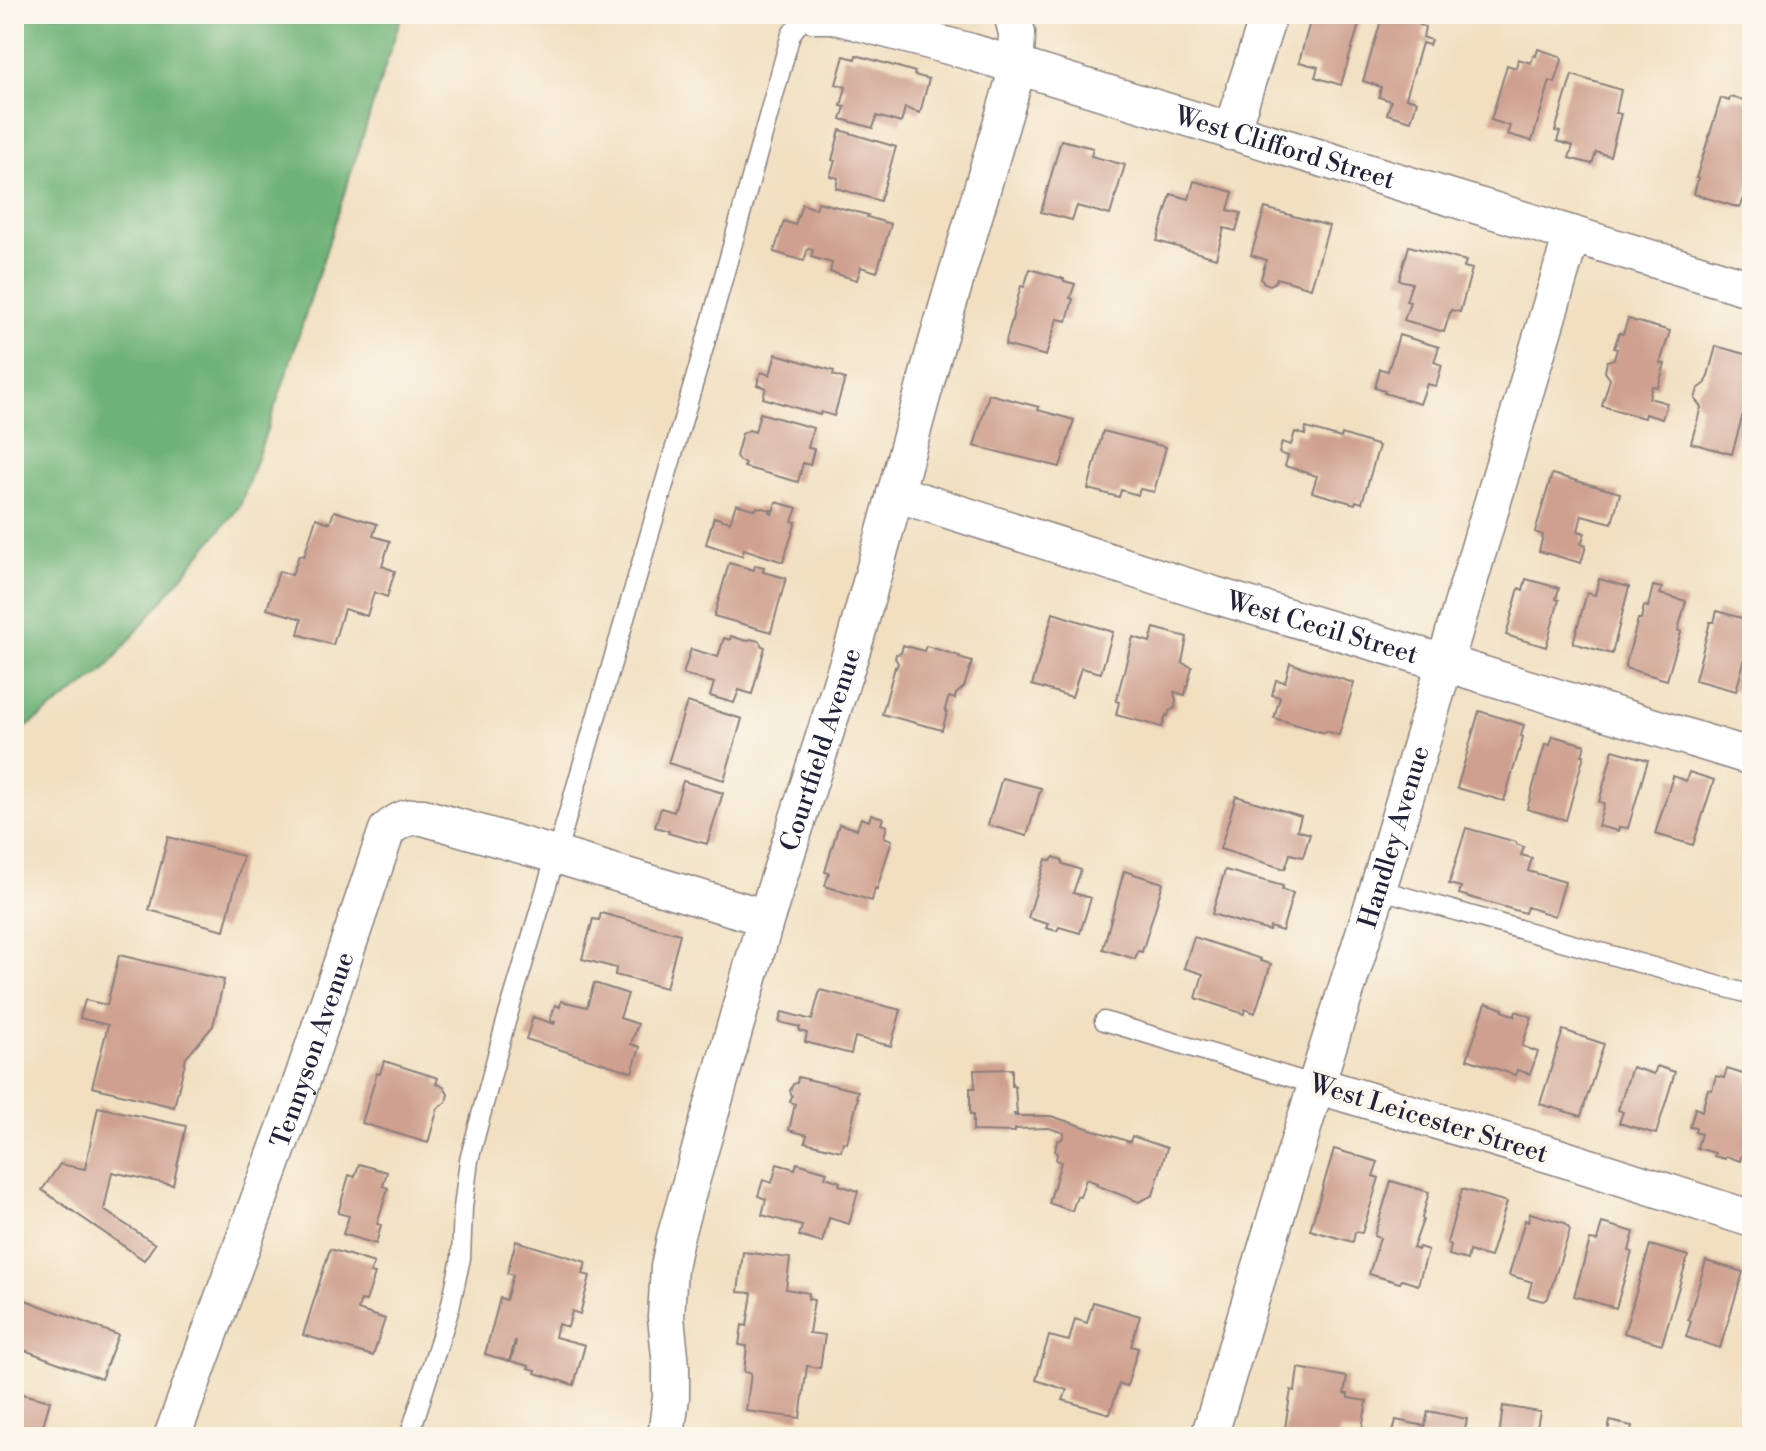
<svg xmlns="http://www.w3.org/2000/svg" width="1766" height="1451" font-family="'Libre Bodoni',serif">
<rect width="100%" height="100%" fill="#fbf7ec"/>
<filter id="ink" filterUnits="userSpaceOnUse"><feTurbulence type="fractalNoise" baseFrequency=".0125" numOctaves="2"/><feDisplacementMap in="SourceGraphic" scale="16" xChannelSelector="R" yChannelSelector="G"/><feConvolveMatrix kernelMatrix="1 2 1 2 8 2 1 2 1" color-interpolation-filters="sRGB"/></filter>
<filter id="wash" filterUnits="userSpaceOnUse"><feTurbulence type="fractalNoise" baseFrequency=".006" numOctaves="4" result="noise"/><feDisplacementMap in="SourceGraphic" scale="32" xChannelSelector="R" yChannelSelector="G"/><feGaussianBlur stdDeviation="1.8" result="paint"/><feColorMatrix in="noise" values="0 0 0 0 0 0 0 0 0 0 0 0 0 0 0 0 0 1.4 0 .05"/><feComposite in="paint" operator="in"/></filter>
<g filter="url(#wash)">
<rect width="100%" height="100%" fill="#f1dfc0"/>
<path fill="#6eb277" stroke="#486a59" stroke-width="2" d="M14,14H402L284,381L240,506L104,671L14,736Z"/>
<g id="blocks">
<path fill="#cfa08f" d="M1310,14H1362L1341,85L1315,77L1318,67L1299,62L1311,18H1309Z
M1383,14L1393,16L1394,15L1418,22V24L1425,27L1423,37L1431,40L1429,45L1422,43L1406,98L1417,101L1411,121L1387,114L1391,101L1379,97L1381,87L1363,81Z
M1538,49L1560,56L1562,60L1555,83L1550,81L1532,141L1507,134L1510,126L1491,120L1507,65L1516,68L1518,59L1531,63L1534,55L1536,56Z
M856,55L915,72L914,75L929,79L920,113L905,108L901,123L877,116L873,128L841,119L845,107L841,106L846,87L836,84L844,56L855,59Z
M1572,75L1621,90L1616,113L1621,114L1610,156L1596,152L1592,164L1569,158L1573,146L1557,141L1560,132L1555,131Z
M1730,97L1749,101L1748,105L1752,107V179L1740,208L1694,194L1698,178H1696L1721,98L1729,101Z
M840,130L896,147L880,201L836,188L838,178L830,176L835,161L832,160Z
M1061,140L1093,148L1091,156L1125,165L1110,215L1077,206L1072,220L1041,212Z
M1194,181L1233,192L1228,210L1241,213L1236,231L1224,228L1216,258L1157,241L1171,194L1189,199Z
M818,202L868,215L867,217L891,224L877,272L861,267L857,280L830,272L832,263L811,257L813,250L808,248L804,261L774,252L784,221L795,225L802,204L816,209Z
M1265,208L1329,226L1311,288L1277,278L1275,282L1270,285L1263,282L1261,279L1266,260L1251,255Z
M1409,246L1466,261L1464,267L1472,269L1460,312L1451,310L1444,332L1404,320L1410,302L1406,301L1412,283L1399,280Z
M1030,269L1064,279V281L1075,284L1070,298L1073,299L1067,321L1057,319L1046,356L1005,345L1021,286L1024,287Z
M1628,319L1670,331L1660,363L1665,364L1658,387L1652,386L1649,398L1667,403L1662,419L1645,414L1644,418L1602,406L1610,379L1605,372L1607,361L1614,359L1617,349L1614,348L1619,333L1623,334Z
M1399,335L1439,347L1434,362L1442,365L1436,386L1427,384L1420,404L1384,393L1385,391L1375,388L1380,369L1388,371Z
M1716,346L1752,356V412L1751,416L1743,414L1732,454L1691,443L1701,407L1695,399L1698,389L1706,383Z
M776,354L834,371L833,375L845,379L834,416L821,412L820,415L763,398L766,388L757,385L761,372L770,375Z
M989,394L1039,407L1038,410L1074,420L1060,467L974,446Z
M760,413L813,428L808,448L814,449L810,465L803,463L798,482L744,467L745,463L739,461L736,456L742,434L749,430L755,432Z
M1306,428L1341,438L1342,434L1379,446L1362,503L1356,501L1355,504L1312,492L1317,476L1285,466L1288,456L1279,453L1282,442L1291,445L1295,432L1305,435Z
M1103,431L1166,447L1154,492L1140,489L1138,495L1121,490L1119,497L1088,489Z
M1552,474L1620,493L1612,523L1582,515L1578,531L1585,533L1581,544L1586,546L1581,563L1539,551L1543,535L1535,532Z
M776,502L797,508L792,521L796,522L783,562L744,549L742,556L706,544L714,517L730,522L736,504L756,510L757,507L771,510L770,512L772,514Z
M334,511L377,524L373,536L390,541L382,566L395,571L387,597L374,592L367,616L344,609L333,645L298,634L302,619L267,609L279,571L292,575L299,555L304,556L316,518L330,523Z
M729,563L754,570L755,565L764,567L763,572L786,578L771,632L714,616Z
M1526,579L1559,588L1556,599L1559,600L1546,647L1506,635L1519,588L1523,590Z
M1599,579L1629,587L1612,654L1573,643L1587,593L1595,595Z
M1653,586L1662,588L1660,594L1686,601L1678,630L1681,632L1667,680L1625,668L1638,619H1641L1644,606L1648,607Z
M1717,611L1752,621L1749,632L1752,633L1736,691L1695,680L1710,622H1714Z
M1053,613L1113,632L1101,673L1081,668L1072,697L1032,685Z
M1154,628L1187,637L1182,663L1192,667L1185,695L1174,692L1176,701L1175,708L1169,711L1168,716L1166,715L1162,727L1116,715L1119,702L1116,701L1133,637L1150,642Z
M731,636L746,641L751,639L759,641L762,646L765,647L752,694L739,690L734,703L710,696L714,683L683,674L691,649L718,657L724,638L730,640Z
M903,645L924,651L926,646L960,656L959,658L972,662L964,687L956,694L955,699L949,697L945,709L947,713L942,730L882,714L895,667L896,668L898,663L895,658L896,654L901,653Z
M1290,663L1354,683L1339,735L1326,731L1325,733L1274,718L1280,697L1272,695L1276,680L1285,682Z
M687,702L742,719L724,780L668,763Z
M1479,711L1524,725L1521,736L1523,737L1504,801L1457,788Z
M1553,736L1585,745L1582,755H1584L1566,820L1527,809L1545,744L1550,745Z
M1613,750L1648,760L1628,828L1619,827L1618,831L1598,826L1604,803L1599,802Z
M1689,772L1714,780L1693,845L1655,834L1673,776L1686,781Z
M1002,778L1041,788L1027,836L988,825Z
M683,781L723,793L707,844L668,833L669,831L655,827L661,808L674,812Z
M1236,796L1301,816L1297,830L1310,834L1303,857L1290,854L1285,869L1220,849Z
M871,814L883,818L881,824L887,826L884,837L892,840L877,889L875,888L872,901L825,886L829,873L825,872L839,824L857,829L861,818L869,821Z
M1466,828L1516,842V844L1524,847L1521,855L1532,858L1528,871L1565,882L1555,916L1527,907L1525,913L1459,894L1461,887L1449,884Z
M168,837L243,856L224,930L149,910Z
M1054,857L1062,860L1063,864L1081,870L1073,893L1091,898L1080,933L1059,927L1057,931L1046,928L1048,924L1028,918L1046,859L1051,861Z
M1225,870L1283,886L1282,890L1293,893L1282,931L1270,927L1269,931L1212,914Z
M1124,871L1163,883L1142,952L1138,951L1135,959L1103,949Z
M601,913L680,934L666,988L615,975L616,968L582,959L593,919L599,920Z
M1194,937L1261,959L1260,961L1271,964L1255,1013L1245,1009L1244,1014L1196,998L1203,974L1184,968Z
M119,955L224,980L213,1026L186,1058L174,1107L92,1087L108,1025L80,1018L85,1000L107,1005Z
M594,983L628,994L620,1018L638,1024L631,1044L640,1047L632,1072L526,1039L533,1017L554,1024L555,1022L550,1021L555,1005L560,1007L561,1001L587,1007Z
M820,990L901,1010L891,1046L855,1037L851,1054L805,1042L807,1033L799,1031L800,1027L779,1022L782,1012L812,1020Z
M1486,1003L1503,1009V1011L1515,1016L1516,1011L1532,1017L1522,1046L1538,1052L1530,1074L1517,1070L1515,1075L1467,1059Z
M1563,1030L1604,1044L1581,1116L1540,1104Z
M384,1061L438,1078L436,1084L444,1086L448,1094L446,1102L438,1108L428,1143L362,1123L377,1073L380,1074Z
M1657,1066L1675,1072L1656,1134L1619,1123L1623,1112L1618,1110L1632,1067L1654,1074Z
M1012,1069V1086H1015L1017,1114H1014L1015,1116H1051L1130,1142L1132,1136L1167,1148L1153,1195L1139,1202L1096,1185L1097,1183L1086,1179L1080,1197L1077,1196L1072,1211L1049,1203L1061,1162L1056,1160L1057,1154L1055,1151L1057,1141L1062,1139L1064,1133L1049,1128L1015,1129V1132L973,1131V1115H970V1088H975L974,1070Z
M1727,1069L1749,1076L1748,1081L1752,1083V1132L1748,1148L1744,1147L1740,1161L1726,1156L1725,1159L1714,1156L1715,1153L1697,1148L1701,1134L1695,1132L1696,1128L1690,1127L1695,1108L1702,1111L1708,1089L1712,1090L1716,1076L1724,1078Z
M798,1077L858,1091L856,1097L858,1098L847,1143L843,1142L841,1151L805,1142L807,1135L789,1130L795,1104L790,1102L792,1096L790,1091L793,1084L797,1083Z
M98,1107L186,1126L173,1185L112,1172L104,1210L155,1244L144,1260L42,1190L60,1164L85,1169Z
M1334,1149L1378,1162L1373,1176L1379,1178L1362,1233L1355,1232L1353,1242L1310,1230Z
M797,1163L827,1172L825,1177L840,1182L839,1185L858,1191L849,1224L829,1218L822,1243L799,1236L802,1226L762,1215L766,1199L758,1196L763,1180L772,1183L777,1164L795,1169Z
M359,1164L387,1172L383,1186L388,1188L377,1224L381,1225L376,1244L343,1234L349,1216L338,1213L349,1175L355,1177Z
M1391,1181L1429,1192L1422,1218L1423,1220L1413,1248L1418,1250L1419,1247L1428,1250L1418,1285L1402,1280L1400,1283L1369,1274L1380,1238L1374,1236Z
M1462,1189L1507,1202L1490,1257L1469,1251L1467,1260L1449,1255L1451,1245L1447,1243Z
M1530,1213L1565,1223L1570,1230L1548,1298L1543,1301L1528,1297L1532,1282L1509,1275L1525,1220L1528,1222Z
M1602,1223L1634,1232L1629,1251L1632,1252L1616,1308L1574,1296L1590,1240L1597,1241Z
M516,1241L586,1262L583,1274L590,1276L580,1314L572,1311L568,1327L558,1324L555,1337L585,1345L574,1385L535,1373L536,1370L528,1368L529,1366L511,1361L516,1341H515L509,1361L485,1354L500,1298L506,1300L513,1275L507,1273Z
M1650,1245L1688,1256L1662,1344L1624,1333Z
M330,1249L374,1263L370,1273L375,1274L366,1301L361,1300L358,1310L385,1319L373,1356L303,1335Z
M743,1252L790,1258L786,1289L809,1293L808,1299L814,1300L809,1333L825,1335L820,1368L807,1366L800,1418L746,1411L751,1373L744,1372L747,1346L739,1345L742,1325L747,1326L752,1293L738,1292Z
M1706,1261L1743,1272L1720,1348L1686,1337L1691,1321L1688,1320Z
M15,1296L118,1335L101,1379L14,1346Z
M1093,1302L1140,1316L1131,1346L1138,1348L1127,1386L1119,1384L1110,1414L1063,1400L1067,1390L1036,1380L1049,1336L1069,1341L1075,1319L1087,1323Z
M1298,1368L1347,1377L1344,1394H1348V1398L1367,1401L1361,1434L1340,1430L1338,1437H1297L1284,1434L1291,1390L1295,1391Z
M14,1392L50,1401L40,1437H14Z
M1503,1406L1540,1412L1535,1437H1499Z
M1428,1411L1467,1419L1464,1437H1392L1396,1420L1425,1426Z
M1610,1421L1632,1426L1630,1437H1607Z"/>
</g>
</g>
<g filter="url(#ink)">
<use href="#blocks" fill-opacity="0" stroke="#8a807e" stroke-width="2"/>
<g fill="none" stroke-linecap="round" stroke-linejoin="round">
<g stroke="#8a807e" stroke-width="21">
<path id="service" d="M1378,889L1752,995
M1104,1021L1316,1085
M409,1437L450,1308L461,1258L463,1208L469,1160L505,1025L556,855L703,351L791,34L801,21L816,15"/>
</g>
<g stroke="#8a807e" stroke-width="39">
<g id="minor">
<path id="s1" d="M816,15H832L971,52L1752,289"/>
<path d="M1231,132L1269,14"/>
<path id="s2" d="M895,493L1214,595L1445,663L1752,757"/>
<path d="M1316,1085L1555,1156L1752,1219"/>
<path id="s3" d="M172,1437L295,1101L387,830C399,820 407,816 423,817L556,855L766,918"/>
<path id="s4" d="M666,1437L671,1397V1366L666,1317L669,1267L675,1238L766,918L856,637L935,349L1015,77L1017,33L1012,14"/>
<path id="s5" d="M1209,1437L1316,1085L1378,889L1572,234"/>
</g>
</g>
<use href="#service" stroke="#fff" stroke-width="18"/>
<use href="#minor" stroke="#fff" stroke-width="36"/>
</g>
</g>
<g text-anchor="middle" stroke-width="8" stroke-linejoin="round" paint-order="stroke">
<g font-size="26" fill="#22223b" stroke="#fbf7ec">
<text dy="9" stroke="none"><textPath href="#s1" startOffset="488">West Clifford Street</textPath></text>
<text dy="9" stroke="none"><textPath href="#s2" startOffset="448">West Cecil Street</textPath></text>
<text dy="9" stroke="none"><textPath href="#s4" startOffset="710">Courtfield Avenue</textPath></text>
<text dy="9" stroke="none"><textPath href="#s5" startOffset="628">Handley Avenue</textPath></text>
<text dy="9" stroke="none"><textPath href="#s3" startOffset="412">Tennyson Avenue</textPath></text>
<text transform="translate(1429 1118) rotate(17)" y="9">West Leicester Street</text>
</g>
</g>
<rect width="1766" height="1451" fill="none" stroke="#fbf7ec" stroke-width="48"/>
</svg>
